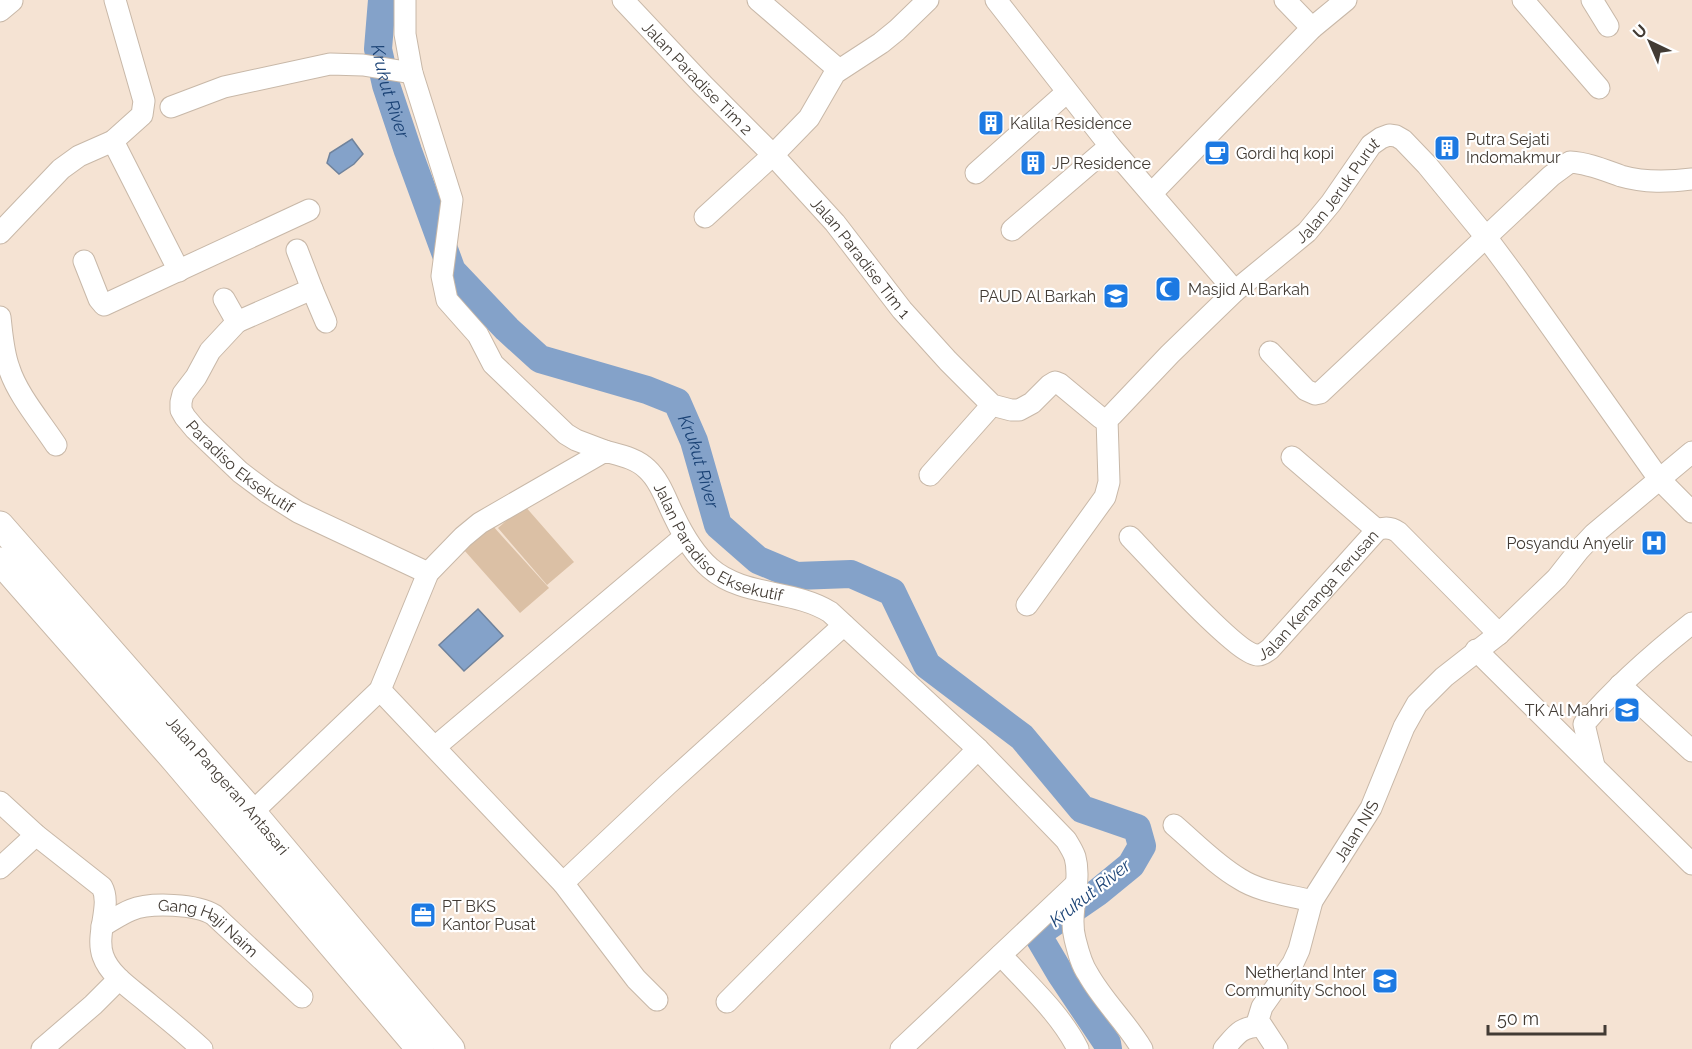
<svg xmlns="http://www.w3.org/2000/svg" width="1692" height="1049" font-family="Raleway,sans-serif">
<rect width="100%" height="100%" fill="#f5e3d3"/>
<path fill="#dbc0a5" d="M524,505L574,562L547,585L498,528Z
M492,525L549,588L520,613L464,550Z"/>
<path fill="#84a2c9" stroke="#70839c" stroke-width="1.5" d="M352,139L363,154L354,164L339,174L327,163L330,153Z
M478,609L503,636L464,671L439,645Z"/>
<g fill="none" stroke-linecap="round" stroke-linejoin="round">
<path stroke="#84a2c9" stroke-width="28" id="s1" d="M382,0L378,49L386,85L408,151L452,271L507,329L540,359L647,390L677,402L694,441L718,525L758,560L796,576L851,574L892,592L927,665L1022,737L1082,809L1137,828L1142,846L1131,865L1098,892L1037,934L1060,973L1107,1043L1108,1049"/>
<g stroke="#c8b8a8" stroke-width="23">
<g id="minor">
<path d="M405,0V34L412,73L452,200L442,276L447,300L478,335L493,364L566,434L576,440L605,451"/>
<path id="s2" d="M623,0L702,84L773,155L835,223L902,310L948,361L992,405L1011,410H1019L1032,403L1050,385L1055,382L1060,384L1101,418L1107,419"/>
<path d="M758,0L839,70"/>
<path d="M996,0L1110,146L1235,291"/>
<path d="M1285,0L1312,28"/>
<path d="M1523,0L1599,88"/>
<path d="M1592,0L1608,26"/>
<path d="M0,11L12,1"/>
<path d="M171,107L224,87L330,64L363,65L412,73"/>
<path d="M113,141L179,271"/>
<path d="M976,173L1067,92"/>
<path d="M1152,193L1312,28L1346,0"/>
<path d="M705,217L773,155L809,118L835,73L881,43L897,30L928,0"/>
<path d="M1012,230L1110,146"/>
<path d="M0,233L61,169L79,156L113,141L142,115L144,101L115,0"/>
<path d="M84,261L99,299L104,305L309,210"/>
<path d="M312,289L326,322"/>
<path id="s3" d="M224,299L237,322L210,351L196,377L183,394L181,402V410L185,417L195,429L240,472L268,493L298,512L428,573"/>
<path d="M0,317C2,334 3,352 9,368C17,394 41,422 56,445"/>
<path d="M237,322L312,289L297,250"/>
<path d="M1270,352L1306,390L1315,394L1320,393L1551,176L1570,162C1588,163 1604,170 1621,176C1645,183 1668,182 1692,179"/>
<path id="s4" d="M1107,419L1112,415L1170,354L1235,291L1307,232L1331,203L1371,145L1381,138L1389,135L1396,136L1403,140L1427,165L1486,237L1515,276L1659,479L1692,512"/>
<path d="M1292,457L1377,530"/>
<path d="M930,475L992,405"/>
<path id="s5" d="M1130,537C1149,556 1237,655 1258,655C1262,655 1266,652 1270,649L1377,530C1384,527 1391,527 1398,532L1499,634"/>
<path d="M1027,605L1105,497L1109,482L1107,419"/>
<path d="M1476,650L1692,864"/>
<path d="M1620,685L1692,751"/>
<path d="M380,690L563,883L636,979L657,1000"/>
<path d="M435,747L684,537"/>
<path d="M1594,766L1584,724C1616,686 1653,654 1692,623"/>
<path d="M0,802L36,835L102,887C112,905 95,934 103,956C110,976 133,990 148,1003C166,1018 185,1033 202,1049"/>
<path id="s6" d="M242,822L380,690L428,573L463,537L480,523L605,451C619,455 636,458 647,469C660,481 666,500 674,516C683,535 694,554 710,568C743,597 793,589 830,612L978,749L1066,840C1069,845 1073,851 1075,857C1082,882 1068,913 1075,939C1078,951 1081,964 1088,974C1103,1001 1126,1022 1142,1049"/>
<path d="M1174,825C1195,843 1216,865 1240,879C1260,892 1289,895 1312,901"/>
<path d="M0,868L36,835"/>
<path d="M563,883L668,784L844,625"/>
<path id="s7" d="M102,926C111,921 121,914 131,910C150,902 197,904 214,915L302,997"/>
<path d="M1001,955C1028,985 1060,1013 1078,1049"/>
<path d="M727,1002L978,749"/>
<path d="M42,1049L93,1005L119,979"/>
<path d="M901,1049L1076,884"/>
<path d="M1224,1049C1237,1034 1240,1027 1261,1026"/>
<path id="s8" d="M1277,1049L1258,1020L1262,1007L1293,963L1299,950L1312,901L1371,808L1404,727L1417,704L1444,677L1499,634L1557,578L1579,550L1594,534L1692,452"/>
</g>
</g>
<g stroke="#c8b8a8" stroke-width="29">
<g id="major">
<path id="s9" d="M0,525L252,812L451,1049"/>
<path d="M0,561L174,759L420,1049"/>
</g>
</g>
<use href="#minor" stroke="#fff" stroke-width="21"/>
<use href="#major" stroke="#fff" stroke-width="27"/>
</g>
<defs>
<g id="building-square" transform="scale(1.35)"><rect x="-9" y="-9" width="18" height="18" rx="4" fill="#1c79e2" stroke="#fff"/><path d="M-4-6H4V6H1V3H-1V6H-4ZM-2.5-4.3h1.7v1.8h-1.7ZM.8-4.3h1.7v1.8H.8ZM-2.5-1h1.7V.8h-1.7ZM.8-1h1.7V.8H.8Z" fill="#fff"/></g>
<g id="cafe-square" transform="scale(1.35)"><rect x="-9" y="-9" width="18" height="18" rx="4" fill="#1c79e2" stroke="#fff"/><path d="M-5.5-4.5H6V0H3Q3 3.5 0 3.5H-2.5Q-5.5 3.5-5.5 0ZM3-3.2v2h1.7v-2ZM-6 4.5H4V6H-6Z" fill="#fff"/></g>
<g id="mosque-square" transform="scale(1.35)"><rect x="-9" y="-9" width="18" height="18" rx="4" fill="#1c79e2" stroke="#fff"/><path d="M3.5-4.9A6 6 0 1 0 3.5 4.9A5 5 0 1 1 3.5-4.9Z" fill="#fff"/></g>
<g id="school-square" transform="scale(1.35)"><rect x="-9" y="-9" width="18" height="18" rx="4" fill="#1c79e2" stroke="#fff"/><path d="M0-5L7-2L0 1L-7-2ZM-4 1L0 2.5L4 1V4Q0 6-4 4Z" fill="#fff"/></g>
<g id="hospital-square" transform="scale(1.35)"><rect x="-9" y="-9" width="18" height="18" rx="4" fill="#1c79e2" stroke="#fff"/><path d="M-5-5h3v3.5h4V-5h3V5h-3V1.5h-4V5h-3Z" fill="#fff"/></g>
<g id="office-square" transform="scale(1.35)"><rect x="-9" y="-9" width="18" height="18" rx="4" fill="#1c79e2" stroke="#fff"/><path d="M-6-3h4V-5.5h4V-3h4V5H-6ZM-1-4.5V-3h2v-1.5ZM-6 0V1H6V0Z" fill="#fff"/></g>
</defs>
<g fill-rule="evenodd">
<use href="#building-square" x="991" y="123"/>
<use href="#building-square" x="1447" y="148"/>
<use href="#cafe-square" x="1217" y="153"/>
<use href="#building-square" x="1033" y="163"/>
<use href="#mosque-square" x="1168" y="289"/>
<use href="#school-square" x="1116" y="296"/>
<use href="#hospital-square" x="1654" y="543"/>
<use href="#school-square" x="1627" y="710"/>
<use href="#office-square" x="423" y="915"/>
<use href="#school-square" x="1385" y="981"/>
</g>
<g text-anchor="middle" stroke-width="4.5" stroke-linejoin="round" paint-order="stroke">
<g font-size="16" fill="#423b34" stroke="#fff">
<text dy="6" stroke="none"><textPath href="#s2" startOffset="108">Jalan Paradise Tim 2</textPath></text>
<text dy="6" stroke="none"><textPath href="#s4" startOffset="326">Jalan Jeruk Purut</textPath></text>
<text dy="6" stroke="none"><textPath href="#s2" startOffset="351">Jalan Paradise Tim 1</textPath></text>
<text dy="6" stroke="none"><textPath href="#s3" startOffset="216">Paradiso Eksekutif</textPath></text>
<text dy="6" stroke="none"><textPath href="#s6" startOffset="688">Jalan Paradiso Eksekutif</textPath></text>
<text dy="6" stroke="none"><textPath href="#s5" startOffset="261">Jalan Kenanga Terusan</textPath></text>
<text dy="6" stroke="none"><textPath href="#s9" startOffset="346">Jalan Pangeran Antasari</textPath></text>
<text dy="6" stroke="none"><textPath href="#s8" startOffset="250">Jalan NIS</textPath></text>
<text dy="6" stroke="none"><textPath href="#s7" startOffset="118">Gang Haji Naim</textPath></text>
</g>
<g font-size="16" fill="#423b34" stroke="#fff" text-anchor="start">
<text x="1010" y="129">Kalila Residence</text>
<text x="1466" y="145">Putra Sejati<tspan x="1466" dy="18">Indomakmur</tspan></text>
<text x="1236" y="159">Gordi hq kopi</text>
<text x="1052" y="169">JP Residence</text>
<text x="1188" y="295">Masjid Al Barkah</text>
<text x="1096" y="302" text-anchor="end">PAUD Al Barkah</text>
<text x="1634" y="549" text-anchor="end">Posyandu Anyelir</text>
<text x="1608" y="716" text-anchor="end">TK Al Mahri</text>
<text x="442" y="912">PT BKS<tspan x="442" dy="18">Kantor Pusat</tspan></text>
<text x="1366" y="978" text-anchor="end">Netherland Inter<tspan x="1366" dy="18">Community School</tspan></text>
</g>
<g font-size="18" font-style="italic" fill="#1a4275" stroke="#fff">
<text dy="6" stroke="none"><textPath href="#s1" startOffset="93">Krukut River</textPath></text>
<text dy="6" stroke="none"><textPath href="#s1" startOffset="615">Krukut River</textPath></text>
<text transform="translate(1090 893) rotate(-38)" y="6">Krukut River</text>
</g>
</g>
<g transform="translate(1650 42) rotate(316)" stroke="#ffffff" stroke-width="4.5" paint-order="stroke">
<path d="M0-4.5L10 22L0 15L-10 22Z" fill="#423b34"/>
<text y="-9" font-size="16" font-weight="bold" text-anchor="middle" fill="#423b34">U</text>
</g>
<path d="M1488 1025v9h117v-9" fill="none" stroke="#423b34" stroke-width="3"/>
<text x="1497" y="1025" font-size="18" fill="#423b34" stroke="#ffffff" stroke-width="4.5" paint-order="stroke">50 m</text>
</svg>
